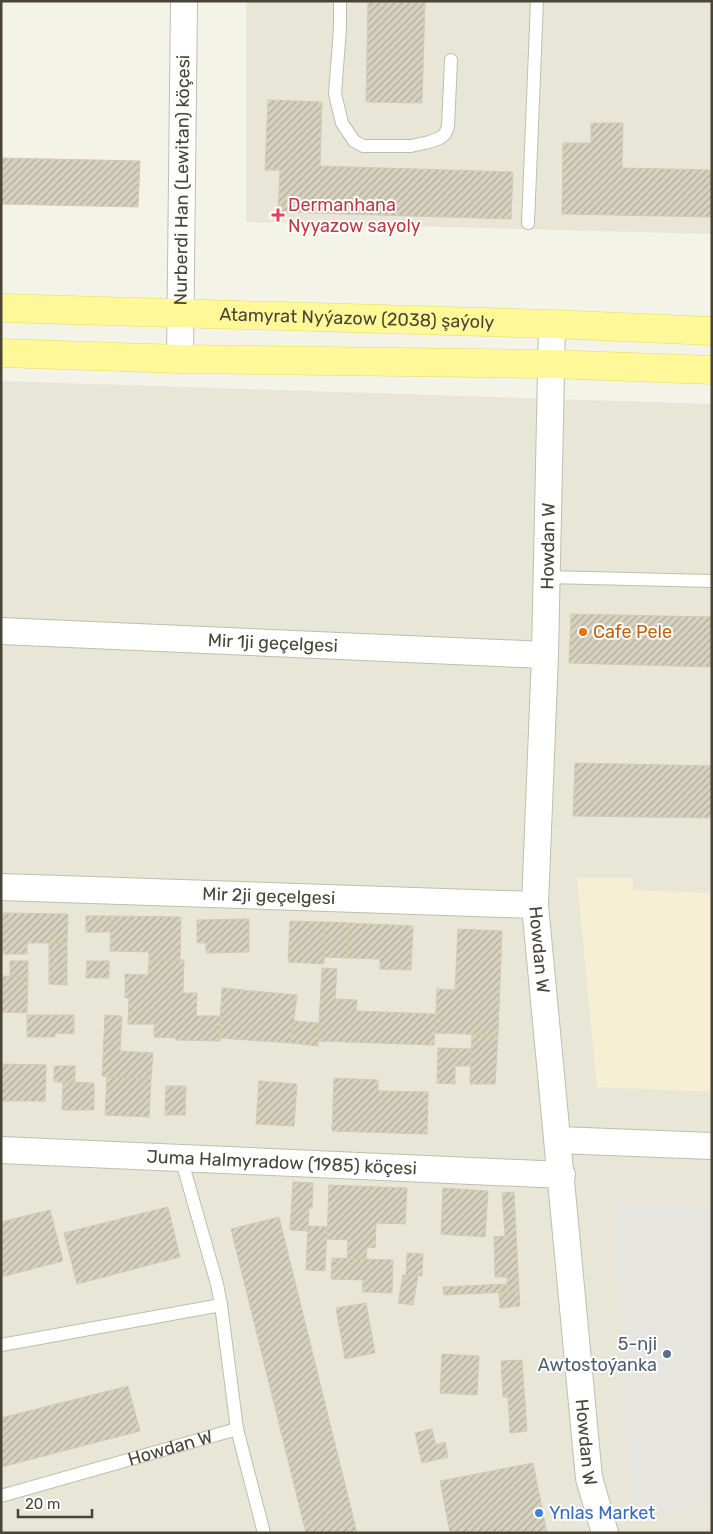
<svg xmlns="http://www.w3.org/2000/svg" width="713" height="1534" font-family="Rubik,sans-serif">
<defs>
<pattern id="building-hatch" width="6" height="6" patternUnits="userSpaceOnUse" patternTransform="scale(1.25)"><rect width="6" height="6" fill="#d6d2be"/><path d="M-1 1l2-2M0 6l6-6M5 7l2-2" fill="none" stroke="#b0ac9b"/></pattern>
</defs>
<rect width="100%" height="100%" fill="#f4f3e8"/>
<path fill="#e8e7d7" d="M246,1H712V234L246,222Z
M1,381L712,404V1533H1Z"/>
<path fill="#f6efd4" d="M577,878H632L633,890L712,893V1092L597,1087Z"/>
<path fill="#e6e5e0" d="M614,1204L712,1206V1502L632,1522Z"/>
<path fill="url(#building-hatch)" stroke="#d1ccb1" d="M368,1H425L422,103L366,102Z
M268,100L322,102L320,166L513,172L511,219L278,212L280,170H265Z
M591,123H623L622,168L712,170V217L562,214L563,143H591Z
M1,158L140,161L138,207L1,204Z
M571,614L712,617V667L569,663Z
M575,763L712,766V818L573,816Z
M1,913L68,914L67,943H27V954H1Z
M86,916H111L110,932H86Z
M111,916L181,917L180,961L149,960V952L110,951Z
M249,919V952L206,953V943H197V920Z
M290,921L325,922L324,964L288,962Z
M325,922L349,923L347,958L324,957Z
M349,923L413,926L411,970L380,969V959L347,958Z
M458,929L502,931L498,1035L435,1033L437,989L455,990Z
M49,943H67V985L49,984Z
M149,960H184L183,993H197L196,1016H221L220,1041L176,1040V1038L154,1037V1024H128L129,998H125V974L148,975Z
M10,961H28V977L10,976Z
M87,961H109V978H86Z
M322,968L337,969L335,999L357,1000L356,1011L436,1014L434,1045L318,1041Z
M2,976L28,977L27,1013L1,1012Z
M222,988L297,995L291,1043L219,1038Z
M27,1015H74V1034L55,1033V1037H27Z
M105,1015L122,1016L120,1051L153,1053L151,1079L102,1076Z
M294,1021L319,1023L318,1046L291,1043Z
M472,1034L498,1035L495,1084H470Z
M438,1048L471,1049V1066H455V1084L437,1083Z
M1,1064L46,1065L45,1101H1Z
M54,1066H75V1082H54Z
M107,1077L151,1079L149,1117L105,1115Z
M334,1078L378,1080V1091L428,1092L427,1134L332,1131Z
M259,1081L297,1084L294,1126L256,1124Z
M63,1082L94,1083V1110H62Z
M166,1086H186L185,1115H165Z
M293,1182L313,1183L312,1208H309L308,1231L290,1230Z
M329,1185L407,1188L405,1224L376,1223L375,1248L367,1247L366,1259H347L348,1240L327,1239Z
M443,1188L488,1191L485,1237L441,1234Z
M514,1192L519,1291L507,1292V1277H495L494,1237L505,1236L502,1193Z
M168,1207L180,1257L77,1284L64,1233Z
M50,1210L63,1261L1,1277V1222Z
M279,1217L357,1533H306L231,1229Z
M308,1226L327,1227L325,1271L306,1270Z
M407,1253L423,1254L422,1276L406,1275Z
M332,1258L393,1260L392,1293L362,1292L363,1280L331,1279Z
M403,1275L418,1276L413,1305L398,1303Z
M507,1284V1292L444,1295L443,1287Z
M519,1291L520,1306L500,1308L499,1292Z
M366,1303L375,1353L345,1359L336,1308Z
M442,1354L479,1356L477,1395L440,1393Z
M522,1360L527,1431L510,1433L508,1397H503L501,1361Z
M128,1386L140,1431L1,1467V1418Z
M432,1429L436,1445L445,1442L448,1457L422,1463L415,1433Z
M533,1463L547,1533H450L440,1481Z"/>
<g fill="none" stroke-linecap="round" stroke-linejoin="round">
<g stroke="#c0beab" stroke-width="14">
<g id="lane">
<path d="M340,1V28L335,94L342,123L354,141L363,146H411L429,142L440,138L445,134L448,127L451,60"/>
<path d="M528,223L537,1"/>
<path d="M547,577L712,581"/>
<path d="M181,1158L217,1284L221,1305L237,1429"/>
<path d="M1,1345L221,1305"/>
<path id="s1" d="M1,1496L237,1429L264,1533"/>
</g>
</g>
<g stroke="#c0beab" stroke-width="28">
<g id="street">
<path id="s2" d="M552,324L545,655L535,905L589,1478L605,1533"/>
<path id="s3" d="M180,359L184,1"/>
<path id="s4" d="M1,631L545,655"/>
<path id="s5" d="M1,887L535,905"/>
<path d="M558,1140L712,1146"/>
<path id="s6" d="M1,1150L562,1175"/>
</g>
</g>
<g stroke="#e4db67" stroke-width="29">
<g id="primary">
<path id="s7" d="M1,308L552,324L712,331"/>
<path d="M1,353L180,359L551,364L712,370"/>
</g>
</g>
<use href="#lane" stroke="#fff" stroke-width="12"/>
<use href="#street" stroke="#fff" stroke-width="26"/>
<use href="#primary" stroke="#fef898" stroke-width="28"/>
</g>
<path fill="#e0444e" stroke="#fff" stroke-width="2" d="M275.5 207.5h5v5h5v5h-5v5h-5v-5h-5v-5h5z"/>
<circle fill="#e8710a" stroke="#fff" stroke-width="2" cx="583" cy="632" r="5"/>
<circle fill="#5c6f8a" stroke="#fff" stroke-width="2" cx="667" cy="1354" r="5"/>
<circle fill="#3f7fe0" stroke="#fff" stroke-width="2" cx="539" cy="1513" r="5"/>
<g text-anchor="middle" stroke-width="4" stroke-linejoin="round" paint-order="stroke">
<g font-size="18" fill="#484537" stroke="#fff">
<text dy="6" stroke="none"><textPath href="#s3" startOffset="179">Nurberdi Han (Lewitan) köçesi</textPath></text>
<text dy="6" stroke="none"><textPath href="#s7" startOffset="356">Atamyrat Nyýazow (2038) şaýoly</textPath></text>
<text transform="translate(548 546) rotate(-89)" y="6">Howdan W</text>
<text dy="6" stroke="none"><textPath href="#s4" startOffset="272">Mir 1ji geçelgesi</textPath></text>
<text dy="6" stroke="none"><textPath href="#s5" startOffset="268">Mir 2ji geçelgesi</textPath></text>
<text dy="6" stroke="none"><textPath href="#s2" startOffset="626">Howdan W</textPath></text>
<text dy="6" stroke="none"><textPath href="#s6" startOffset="281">Juma Halmyradow (1985) köçesi</textPath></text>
<text dy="6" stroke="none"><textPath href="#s2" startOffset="1121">Howdan W</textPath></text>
<text dy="6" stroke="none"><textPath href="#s1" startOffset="176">Howdan W</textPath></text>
</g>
<g font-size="18" fill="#be3a42" stroke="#fff" text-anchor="start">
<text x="288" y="211">Dermanhana<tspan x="288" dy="21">Nyyazow sayoly</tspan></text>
</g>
<g font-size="18" fill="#c56008" stroke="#fff" text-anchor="start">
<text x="593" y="638">Cafe Pele</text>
</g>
<g font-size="18" fill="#4e5e75" stroke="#fff" text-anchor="end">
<text x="657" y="1350">5-nji<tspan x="657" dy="21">Awtostoýanka</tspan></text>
</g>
<g font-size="18" fill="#366cbe" stroke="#fff" text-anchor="start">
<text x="549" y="1519">Ynlas Market</text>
</g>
</g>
<rect width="713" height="1534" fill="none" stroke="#484537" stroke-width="5"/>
<path d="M18 1509v8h74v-8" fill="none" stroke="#484537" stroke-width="2.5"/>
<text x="25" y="1509" font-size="15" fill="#484537" stroke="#ffffff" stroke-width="4" paint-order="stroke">20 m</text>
</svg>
